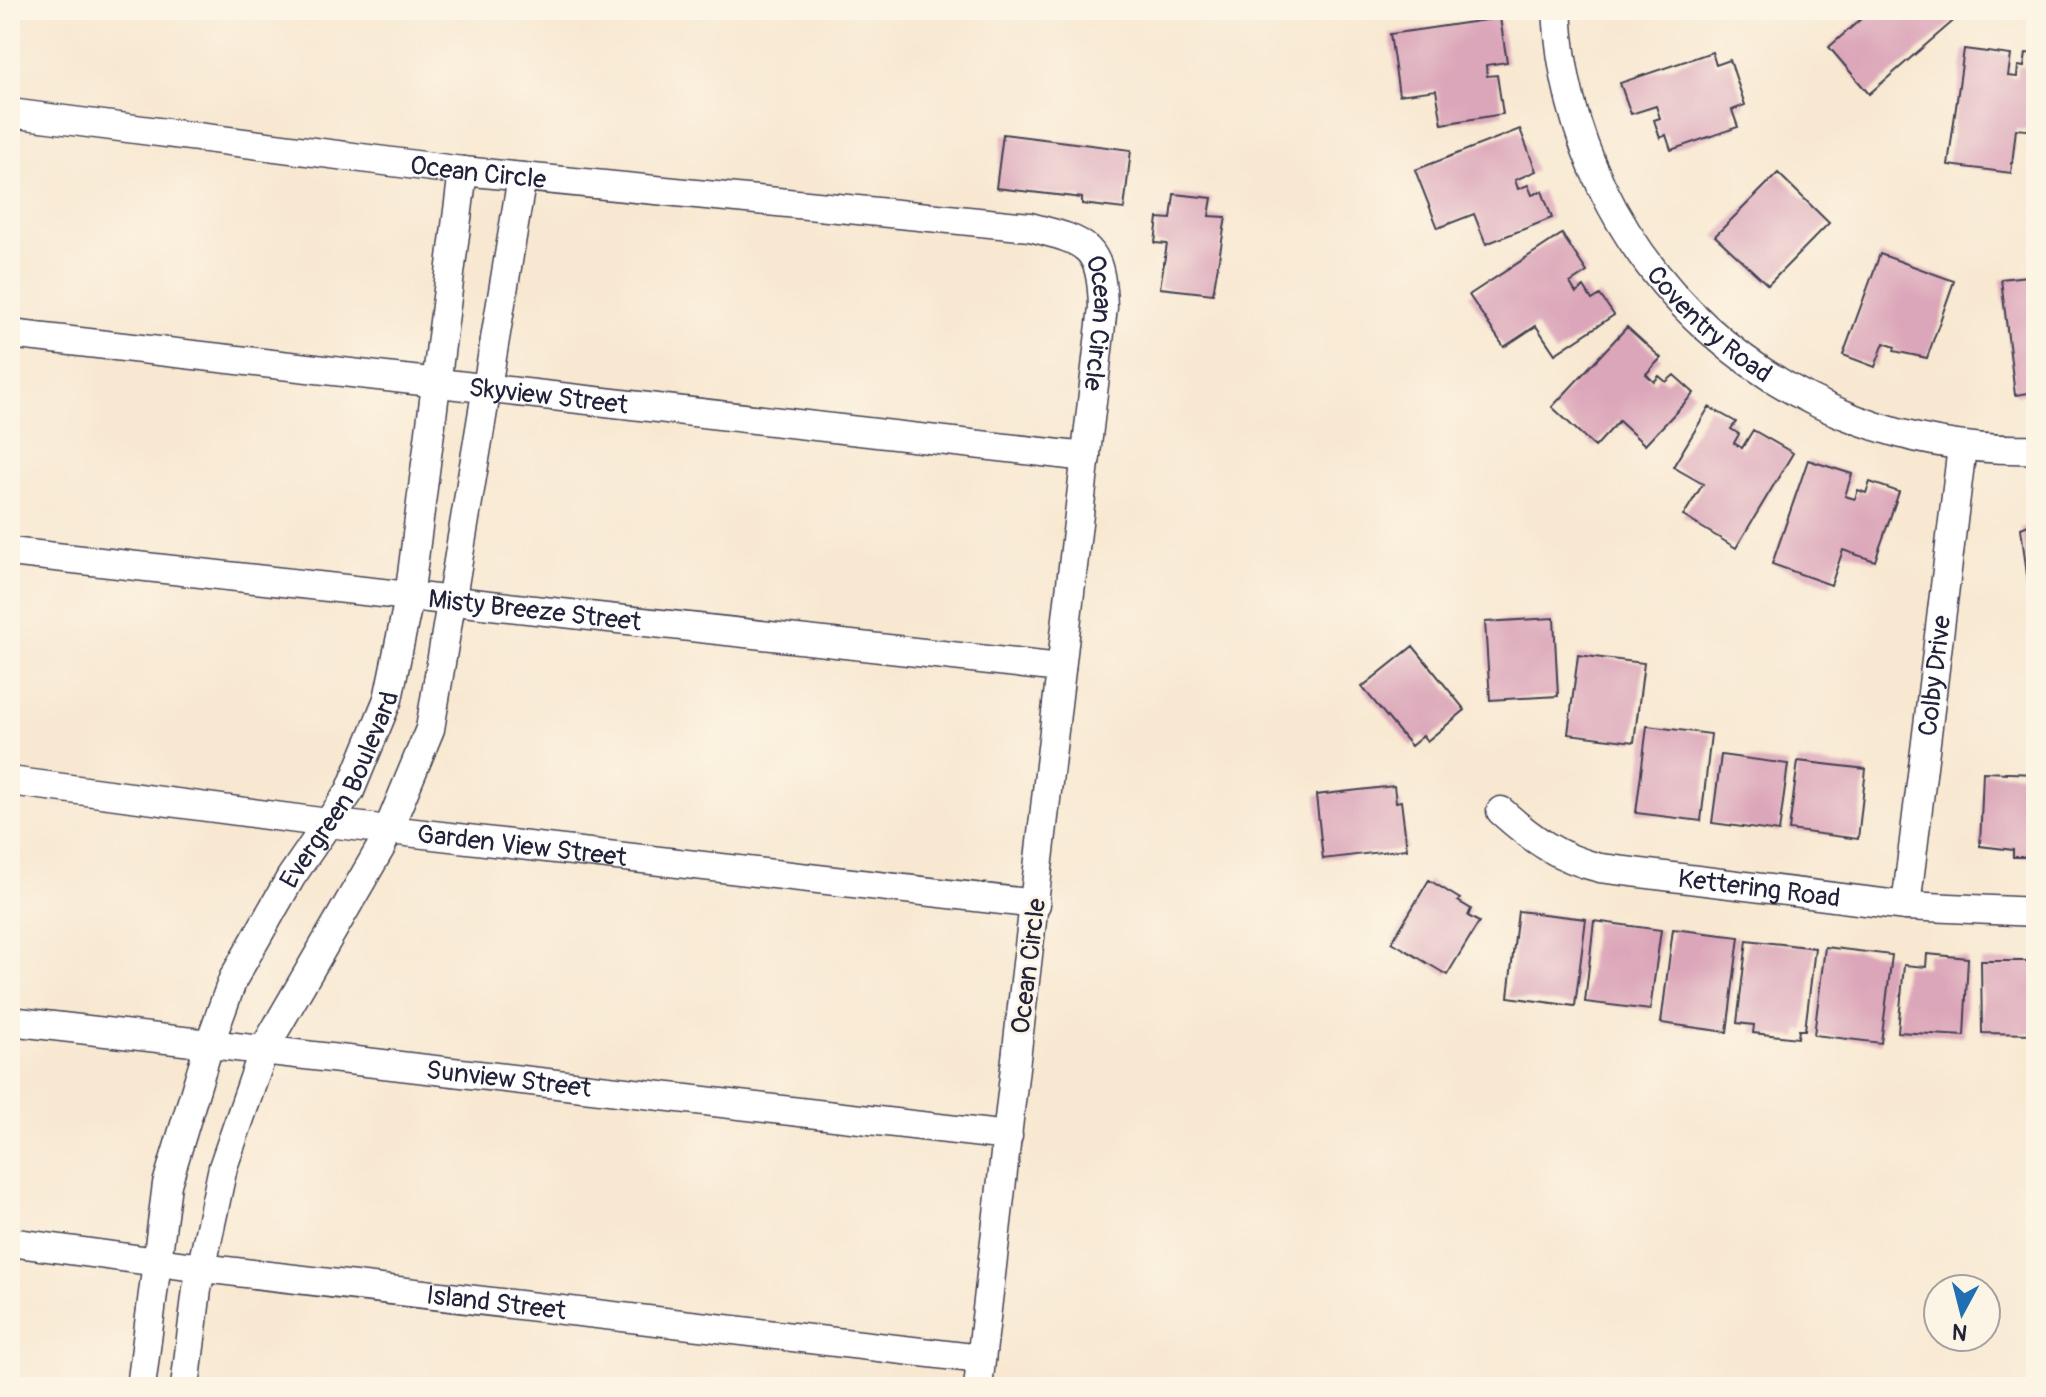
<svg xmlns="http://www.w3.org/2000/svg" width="2046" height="1397" font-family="Pangolin,sans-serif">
<rect width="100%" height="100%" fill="#fcf5e5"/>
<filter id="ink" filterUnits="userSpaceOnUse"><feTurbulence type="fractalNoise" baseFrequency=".0125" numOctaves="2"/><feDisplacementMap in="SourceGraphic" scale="16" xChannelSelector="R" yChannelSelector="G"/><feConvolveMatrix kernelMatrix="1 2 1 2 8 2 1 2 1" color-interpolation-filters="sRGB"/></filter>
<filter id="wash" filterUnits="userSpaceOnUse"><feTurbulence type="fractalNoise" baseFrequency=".006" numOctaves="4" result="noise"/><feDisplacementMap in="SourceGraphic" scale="32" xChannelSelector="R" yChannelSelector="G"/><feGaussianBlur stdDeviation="1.8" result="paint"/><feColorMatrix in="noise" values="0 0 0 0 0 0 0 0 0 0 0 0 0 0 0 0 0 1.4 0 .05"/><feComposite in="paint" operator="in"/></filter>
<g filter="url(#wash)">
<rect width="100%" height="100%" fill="#f8e8d1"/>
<g id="blocks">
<path fill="#dba6b9" d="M1854,10H1952L1958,17L1869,94L1829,47L1862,18Z
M1500,18L1507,62L1486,65L1487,76L1497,75L1503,114L1442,124L1436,90L1399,95L1390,34Z
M1964,49L2011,55L2008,76L2017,77L2018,66L2024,67L2026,53L2036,54V131L2016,129L2011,173L1948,165Z
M1712,52L1716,65L1730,60L1745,105L1732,110L1738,127L1671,150L1666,135L1660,138L1654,120L1660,118L1656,106L1631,114L1620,83Z
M1520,129L1536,171L1515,180L1518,189L1528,185L1532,195L1542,191L1552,218L1486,244L1474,214L1438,228L1415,170Z
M1003,134L1131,150L1124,209L1082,204V198L996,188Z
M1778,173L1829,223L1768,285L1715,236Z
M1174,194L1212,198L1209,216L1226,217L1213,294L1160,288L1167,244L1155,243L1158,218L1171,219Z
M1562,234L1587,272L1570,283L1576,293L1584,287L1592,300L1600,295L1614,315L1555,354L1536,326L1504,347L1469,295Z
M1880,254L1954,281L1927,358L1894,351L1895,347L1884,343L1875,367L1843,355Z
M2036,275V392L2015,395L2001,279Z
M1627,327L1661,358L1646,374L1654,382L1659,376L1666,382L1674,375L1694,393L1645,445L1619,421L1595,447L1552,407Z
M1709,407L1736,422L1731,429L1739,434L1734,443L1742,448L1753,430L1793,453L1736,548L1683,516L1703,484L1673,467Z
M1808,460L1852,474L1845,496L1855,499L1858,490L1866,493L1870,482L1899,492L1875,561L1843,550L1831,585L1772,564Z
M2036,522V605L2031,606L2021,528Z
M1554,618L1558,696L1490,700L1485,622Z
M1413,646L1465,710L1427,741L1423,736L1411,746L1362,687Z
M1578,655L1644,663L1634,742L1568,734Z
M1647,726L1711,734L1701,821L1636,813Z
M1721,755L1788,764L1779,832L1712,823Z
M1798,761L1866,769L1858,839L1789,830Z
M1983,772L2036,774V848H2031V857H2013V850L1980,846Z
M1394,786L1396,802L1401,801L1407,849L1323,859L1316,795Z
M1429,880L1460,899L1458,901L1471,909L1468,916L1479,922L1447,975L1392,942Z
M1518,911L1586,919L1575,1006L1508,997Z
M1594,921L1661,930L1650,1010L1585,1002Z
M1673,929L1739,937L1727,1032L1661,1023Z
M1747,940L1815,948L1805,1030H1799L1798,1038L1753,1033L1754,1025L1737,1023Z
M1825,947L1892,955L1881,1043L1814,1035Z
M1927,954L1968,958L1964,1036L1898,1032L1904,965L1926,967Z
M1981,961H2036V1034L1982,1033Z"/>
</g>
</g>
<g filter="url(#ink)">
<use href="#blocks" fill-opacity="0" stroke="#424052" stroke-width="2"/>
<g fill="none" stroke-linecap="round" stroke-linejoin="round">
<g stroke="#424052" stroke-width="31">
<g id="street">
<path id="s1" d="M1557,10C1570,264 1783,457 2036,449"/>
<path id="s2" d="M10,113L463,171L1030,227C1088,242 1101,245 1103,307L978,1387"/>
<path id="s3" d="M10,334L1086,457"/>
<path id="s4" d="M10,552L1061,668"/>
<path id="s5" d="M10,781L328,823L1036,904"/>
<path id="s6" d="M1501,811C1532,839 1559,858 1600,868L1906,906L2036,912"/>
<path id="s7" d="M1906,906L1962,447"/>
<path id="s8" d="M10,1021L1008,1136"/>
<path id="s9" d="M10,1242L202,1268L981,1359"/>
<path id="s10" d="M141,1387L167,1184L209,1045L233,979L291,877L350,791L388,699L409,598L463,171"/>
<path d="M185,1387L197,1289L223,1167L264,1049L381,847L430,729L522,177"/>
</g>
</g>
<use href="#street" stroke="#fff" stroke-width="28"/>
</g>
</g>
<g text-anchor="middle" stroke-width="6" stroke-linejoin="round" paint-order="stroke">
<g font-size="26" fill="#22223b" stroke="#fcf5e5">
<text dy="9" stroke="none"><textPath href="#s2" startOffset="472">Ocean Circle</textPath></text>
<text dy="9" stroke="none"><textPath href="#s1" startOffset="360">Coventry Road</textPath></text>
<text dy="9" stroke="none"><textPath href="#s2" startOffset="1166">Ocean Circle</textPath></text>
<text dy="9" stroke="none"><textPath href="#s3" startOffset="542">Skyview Street</textPath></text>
<text dy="9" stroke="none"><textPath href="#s4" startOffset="528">Misty Breeze Street</textPath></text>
<text dy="9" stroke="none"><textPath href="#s7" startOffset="232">Colby Drive</textPath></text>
<text dy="9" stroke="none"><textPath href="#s10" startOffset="638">Evergreen Boulevard</textPath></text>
<text dy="9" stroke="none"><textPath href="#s5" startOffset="516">Garden View Street</textPath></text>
<text dy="9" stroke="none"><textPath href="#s6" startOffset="276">Kettering Road</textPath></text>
<text transform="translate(1028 966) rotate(-83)" y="9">Ocean Circle</text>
<text dy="9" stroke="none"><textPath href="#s8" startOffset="502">Sunview Street</textPath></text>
<text dy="9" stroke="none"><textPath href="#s9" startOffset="490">Island Street</textPath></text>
</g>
</g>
<rect width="2046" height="1397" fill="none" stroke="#fcf5e5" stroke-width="40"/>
<g transform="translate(1962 1313) rotate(187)"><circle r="38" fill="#fcf5e5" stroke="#a5a1a1" stroke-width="2"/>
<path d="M0-6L14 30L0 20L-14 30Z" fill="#1f6fb2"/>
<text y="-12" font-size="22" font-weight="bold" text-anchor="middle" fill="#22223b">N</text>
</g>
</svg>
